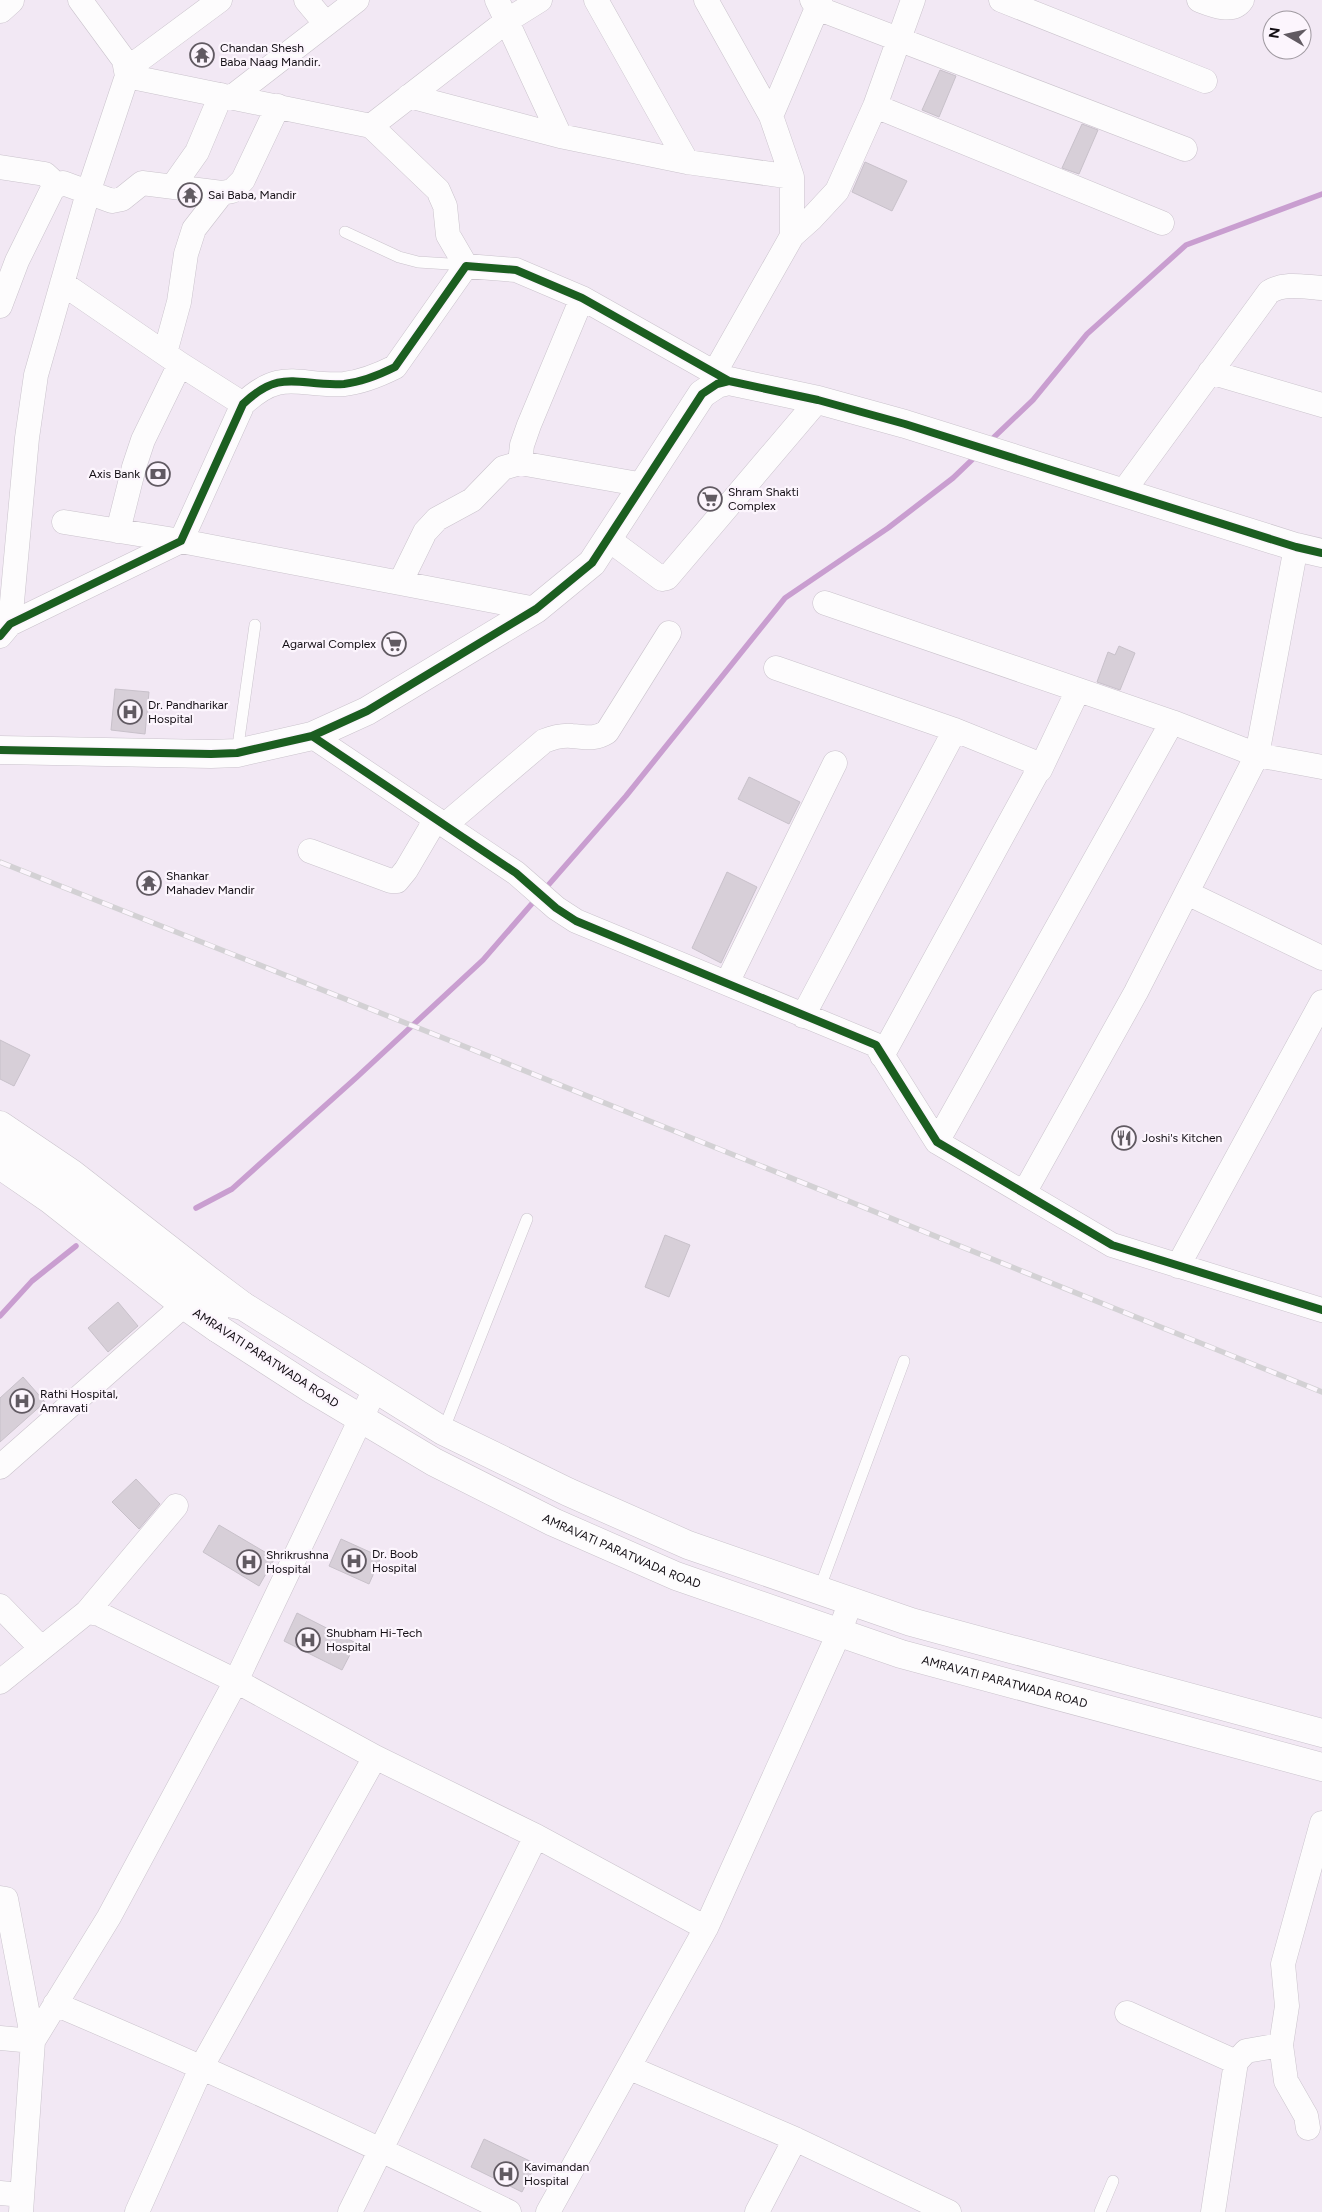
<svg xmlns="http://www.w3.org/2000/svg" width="1322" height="2212" font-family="Figtree,sans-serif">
<rect width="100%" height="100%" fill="#f2e8f4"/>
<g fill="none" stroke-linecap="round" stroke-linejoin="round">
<path stroke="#c99ed0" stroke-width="5.5" d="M990,441L1033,400L1087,334L1186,245L1322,194
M544,890L626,796L785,598L888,528L953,478L977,455
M196,1208L232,1189L357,1077L483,960L536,899
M0,1316L32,1281L76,1246"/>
</g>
<path fill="#d7cfd8" stroke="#c8c1ca" d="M940,70L956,76L939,117L922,110Z
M1082,124L1098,130L1079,174L1062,168Z
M865,162L907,181L892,211L852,192Z
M1119,646L1135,653L1120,690L1097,682L1108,652L1115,655Z
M115,689L149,692L145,734L111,730Z
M749,777L800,802L789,824L738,799Z
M727,872L757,887L721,963L692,948Z
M0,1040L30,1055L14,1086L0,1079Z
M665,1235L690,1245L669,1297L645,1287Z
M118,1302L138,1326L108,1352L88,1328Z
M23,1377L45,1402L0,1442V1398Z
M136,1479L160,1504L139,1529L112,1502Z
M219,1525L275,1558L259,1586L203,1552Z
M341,1539L381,1557L369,1584L329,1566Z
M297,1613L356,1643L342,1670L284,1641Z
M484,2139L536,2164L522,2192L471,2167Z"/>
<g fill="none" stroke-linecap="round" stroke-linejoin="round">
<g stroke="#cac3cc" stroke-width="12">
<path id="lane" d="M345,232L399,257L418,262L465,265
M237,753L255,625
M443,1431L527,1219
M819,1590L904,1361
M1100,2212L1113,2181"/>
</g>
<g stroke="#cac3cc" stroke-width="25">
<path id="street" d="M306,0L326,24
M497,0L560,136
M596,0L687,162
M706,0L771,116L792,177V236
M820,0L817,8L1185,149
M1001,0L1205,81
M1199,0C1212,5 1233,14 1242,0
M127,69L220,0
M127,76L371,126L438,190L445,206L448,235L466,266
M409,96L560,136L687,162L792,177
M232,97L357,0
M875,106L1162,223
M771,116L817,8L812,0
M371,126L508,20L540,0
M0,167L45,174L57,185
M173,186L197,152L221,95
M62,283L180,364L243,404
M0,306L17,261L53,188L63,183L112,201L122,199L142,183L222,193L232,191L243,180L278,106
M165,353L179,302L186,254L194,229L222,193
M715,372L792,236L811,219L837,191L875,106L913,0
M1210,372L1322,405
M520,463L522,445L529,425L582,298
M1123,492L1269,292C1285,282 1304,287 1322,288
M64,522L181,541L536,609
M118,531L134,467L143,440L180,364
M608,539L662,579L667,578L818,400
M400,583L425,532L437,519L472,500L503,468L520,463L644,485
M825,603L1172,722L1257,755L1322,767
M10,624L27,438L36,375L88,193L127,76L124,60L80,0
M0,636L10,624L181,541L243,404C282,367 299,387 344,384C362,382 379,375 395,367L466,266L516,270L582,298L729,381
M776,668L955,730L1039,764L1040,767L882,1056
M312,736L516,873L556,908L576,921L876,1045L937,1142L1112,1245L1322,1310
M1040,770L1078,690
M445,825L544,741C554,737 562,735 572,736C587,737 594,740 607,732L669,633
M310,851L391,881H397L406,870L436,819
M1187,893L1322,958
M727,983L835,763
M803,1016L955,730
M937,1142L1172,722
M1024,1193L1136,992L1257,755L1296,547
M1178,1266L1322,1002
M0,1467L184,1305
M0,1606L41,1648
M87,1612L176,1506
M0,1682L87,1612L99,1614L236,1681L375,1757L536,1836L706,1928
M0,1898L6,1899L33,2041L21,2212
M55,2004C209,2069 359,2138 509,2212
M1127,2013L1236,2062
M0,2038L33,2041L109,1917L236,1681L375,1389
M1281,2045L1286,2081L1306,2116L1308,2128
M630,2068L795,2139L949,2212
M0,2193L22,2195
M137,2212L202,2066L375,1757
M350,2212L536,1836
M548,2212L706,1928L839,1633L851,1601
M757,2212L795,2139
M1213,2212L1236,2062L1246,2051L1281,2045L1287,2006L1283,1964L1322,1823"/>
</g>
<g stroke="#cac3cc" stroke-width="29">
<path id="secondary" d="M0,9L10,0
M0,750L211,754L237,753L312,736L367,711L536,609L592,563L702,394L717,384L729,381L818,400L905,424L1296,547L1322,553
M0,1125L71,1173L207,1279L243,1306
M0,1165L51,1200L184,1305L217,1328"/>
</g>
<g stroke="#cac3cc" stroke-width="29">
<g id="primary">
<path d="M0,1140L43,1170L206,1298L243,1306L443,1431L568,1492L688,1545L911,1622L1322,1733"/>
<path id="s1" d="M206,1298L217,1328L313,1390L434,1462L553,1522L676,1576L901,1654L1322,1767"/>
</g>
</g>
<use href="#lane" stroke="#fdfcfd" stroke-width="11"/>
<use href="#street" stroke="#fdfcfd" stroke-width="24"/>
<use href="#secondary" stroke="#fdfcfd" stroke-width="28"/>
<use href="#primary" stroke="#fdfcfd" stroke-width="28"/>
<g stroke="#d3d1d4" stroke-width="5.5">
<path id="rail" d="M0,862L456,1043L1322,1392"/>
</g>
<use href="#rail" stroke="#fcf5fd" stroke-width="4" stroke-dasharray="11" stroke-linecap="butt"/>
<g stroke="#fcf5fd" stroke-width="11">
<path id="cycleway" d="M0,636L10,624L181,541L243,404C282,367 299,387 344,384C362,382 379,375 395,367L466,266L516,270L582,298L729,381
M312,736L516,873L556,908L576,921L876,1045L937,1142L1112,1245L1322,1310
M0,750L211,754L237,753L312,736L367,711L536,609L592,563L702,394L717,384L729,381L818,400L905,424L1296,547L1322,553"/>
</g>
<use href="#cycleway" stroke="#1b5e20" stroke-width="8"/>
</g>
<defs>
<g id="temple-ring" transform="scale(1.25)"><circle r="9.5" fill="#fcf5fd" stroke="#615a62" stroke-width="1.5"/><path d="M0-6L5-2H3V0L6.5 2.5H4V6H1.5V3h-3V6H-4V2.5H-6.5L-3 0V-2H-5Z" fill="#615a62"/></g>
<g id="bank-ring" transform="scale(1.25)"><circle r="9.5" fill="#fcf5fd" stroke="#615a62" stroke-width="1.5"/><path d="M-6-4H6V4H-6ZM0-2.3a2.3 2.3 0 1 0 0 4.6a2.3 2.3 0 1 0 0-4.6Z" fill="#615a62"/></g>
<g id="supermarket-ring" transform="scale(1.25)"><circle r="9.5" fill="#fcf5fd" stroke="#615a62" stroke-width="1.5"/><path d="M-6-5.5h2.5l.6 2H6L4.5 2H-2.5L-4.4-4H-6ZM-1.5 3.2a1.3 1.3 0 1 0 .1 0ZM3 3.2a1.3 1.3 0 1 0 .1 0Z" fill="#615a62"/></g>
<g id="hospital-ring" transform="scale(1.25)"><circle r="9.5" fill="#fcf5fd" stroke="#615a62" stroke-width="1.5"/><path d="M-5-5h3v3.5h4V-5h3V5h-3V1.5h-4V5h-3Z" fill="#615a62"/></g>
<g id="restaurant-ring" transform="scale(1.25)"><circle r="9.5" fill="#fcf5fd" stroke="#615a62" stroke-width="1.5"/><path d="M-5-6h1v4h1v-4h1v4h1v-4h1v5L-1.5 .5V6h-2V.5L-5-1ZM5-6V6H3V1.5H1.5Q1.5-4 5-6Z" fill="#615a62"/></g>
</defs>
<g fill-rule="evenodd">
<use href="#temple-ring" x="202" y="55"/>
<use href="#temple-ring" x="190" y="195"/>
<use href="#bank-ring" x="158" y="474"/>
<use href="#supermarket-ring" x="710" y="499"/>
<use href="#supermarket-ring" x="394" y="644"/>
<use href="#hospital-ring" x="130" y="712"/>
<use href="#temple-ring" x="149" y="883"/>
<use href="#restaurant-ring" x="1124" y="1138"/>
<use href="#hospital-ring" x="22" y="1401"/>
<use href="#hospital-ring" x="354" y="1561"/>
<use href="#hospital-ring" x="249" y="1562"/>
<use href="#hospital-ring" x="308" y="1640"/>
<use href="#hospital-ring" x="506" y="2174"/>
</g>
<g text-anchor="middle" stroke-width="4.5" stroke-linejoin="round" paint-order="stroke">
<g font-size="12" fill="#130e14" stroke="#fcf5fd" text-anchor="start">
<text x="220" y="52">Chandan Shesh<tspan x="220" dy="14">Baba Naag Mandir.</tspan></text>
<text x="208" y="199">Sai Baba, Mandir</text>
<text x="140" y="478" text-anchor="end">Axis Bank</text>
<text x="728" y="496">Shram Shakti<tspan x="728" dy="14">Complex</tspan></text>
<text x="376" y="648" text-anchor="end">Agarwal Complex</text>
<text x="148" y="709">Dr. Pandharikar<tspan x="148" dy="14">Hospital</tspan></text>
<text x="166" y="880">Shankar<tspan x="166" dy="14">Mahadev Mandir</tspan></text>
<text x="1142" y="1142">Joshi's Kitchen</text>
<text x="40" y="1398">Rathi Hospital,<tspan x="40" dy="14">Amravati</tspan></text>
<text x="372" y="1558">Dr. Boob<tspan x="372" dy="14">Hospital</tspan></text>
<text x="266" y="1559">Shrikrushna<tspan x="266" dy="14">Hospital</tspan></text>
<text x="326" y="1637">Shubham Hi-Tech<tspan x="326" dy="14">Hospital</tspan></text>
<text x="524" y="2171">Kavimandan<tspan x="524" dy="14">Hospital</tspan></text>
</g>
<g font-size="12" fill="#130e14" stroke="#fcf5fd">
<text transform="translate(266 1358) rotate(33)" y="4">AMRAVATI PARATWADA ROAD</text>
<text dy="4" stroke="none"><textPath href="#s1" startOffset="495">AMRAVATI PARATWADA ROAD</textPath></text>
<text dy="4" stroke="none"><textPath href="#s1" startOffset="900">AMRAVATI PARATWADA ROAD</textPath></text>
</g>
</g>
<g transform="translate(1287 35) rotate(279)"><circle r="24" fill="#fcf5fd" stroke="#9f99a0"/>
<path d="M0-4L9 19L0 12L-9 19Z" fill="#615a62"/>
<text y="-8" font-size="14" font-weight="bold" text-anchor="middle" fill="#130e14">N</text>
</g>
</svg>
